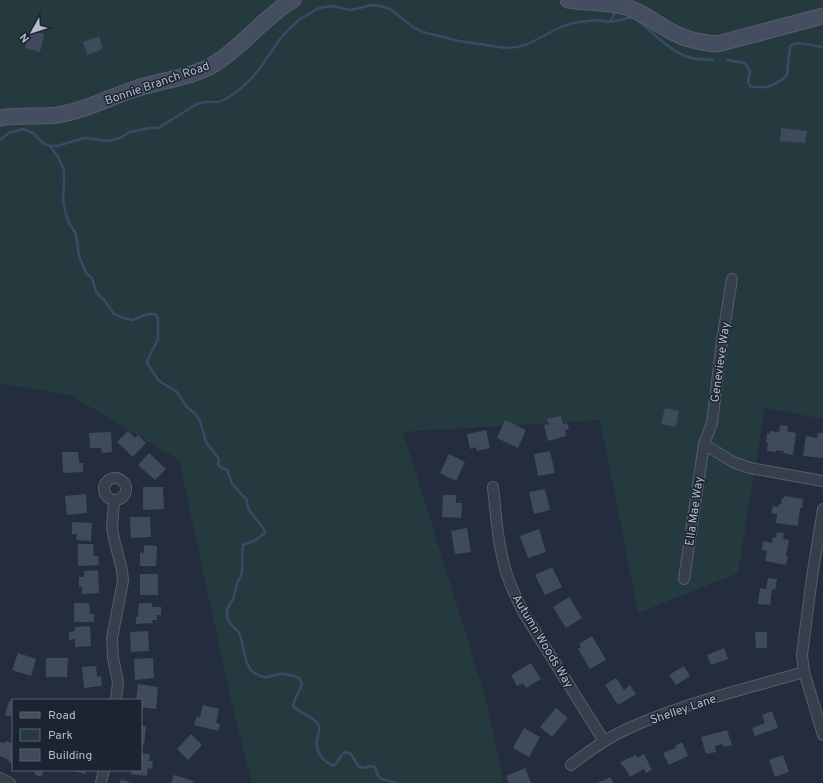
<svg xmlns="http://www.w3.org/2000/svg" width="823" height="783" font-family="Overpass,sans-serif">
<rect width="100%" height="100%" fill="#232d3d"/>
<path fill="#253a3e" d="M0,0H823V419L765,408L738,573L638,613L600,420L403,432L485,695L504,783H252L230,696L179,460L70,395L0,384Z"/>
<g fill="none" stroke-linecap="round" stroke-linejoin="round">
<path stroke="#394966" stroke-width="2.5" d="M610,22L614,14
M727,60L745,63L750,71L748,82L750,86C765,90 777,85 787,75L790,46C799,40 812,46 823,47
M0,140L9,133L23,129L33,133L43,143L50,146H57L84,138L110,141L120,138L130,132L149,128H158L197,104L205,102H219L229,97L239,90L250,80L260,68L280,39L289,29L300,19L319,8L331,6L351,10L372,5L380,6L390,9L413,27L423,32L459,41L506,48L517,47L528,44L561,27L573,23L595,20L610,22L633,17C650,29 669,51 688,57C696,60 705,59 713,60
M50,146L58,157L64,170V185L63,198L65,211L69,223L76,234L79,256L86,273L92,278L96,292L105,301L114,314L124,318L132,320L148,314H155L158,319V339L148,359L147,363L159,381L177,392L186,406L195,414L200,421L206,442L219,459L218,464L220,467L227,470L232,484L246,499L249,510L264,529L265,533L254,541L243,545C241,556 244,566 241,576C241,578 240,578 238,581C236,587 235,593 233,599C231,604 227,606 227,612C226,625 234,625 239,633C245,645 243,667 256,674C266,680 270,676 279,674C286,673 294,676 300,679L302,685L295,699L293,706C300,713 314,717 318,724C321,729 318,735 317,739C315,752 323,762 334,766C339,762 338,756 346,752L351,754L358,766L365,768L370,766L375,767L378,776L382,779L397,783"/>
</g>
<path fill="#3f4b5c" d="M29,30L44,34L40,52L25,48Z
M99,36L103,49L87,55L83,42Z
M781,128L807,131L805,143L780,141Z
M665,408L679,411L676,427L661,424Z
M561,416L563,424L567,423L569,429L565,430L566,436L548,441L544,425L549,424L547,419Z
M505,420L526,430L518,448L497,438Z
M780,425L788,426L787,431L796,433L793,455L783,453L784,451L776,450V452L767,451L768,443H766L767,433L770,434V431L779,432Z
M486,430L490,448L477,451L476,447L470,449L467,434Z
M128,431L135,438L138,435L146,443L133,457L117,442Z
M111,432L112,452L102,453L101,448H90L89,433Z
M818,433H823V458L803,456L806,436L817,438Z
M550,451L555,473L538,476L534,454Z
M62,452H78L79,463H83V472L63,473Z
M149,453L166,469L155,480L138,465Z
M449,454L465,462L456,481L440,473Z
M143,487H163L164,509L143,510Z
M545,489L550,510L534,514L529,492Z
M86,494L87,513L67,515L65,496Z
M443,495H456V503H462L461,518L442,517Z
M785,496L803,499L802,508H800L798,526L776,523L777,514L771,513L773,506L778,507L779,504H781L782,498H784Z
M130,517H150L151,537L131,538Z
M72,522L92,523L91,541L76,540L77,534H72Z
M467,528L471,552L455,554L451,531Z
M539,529L546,552L528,558L520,536Z
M777,532L784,533L783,539L789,540L786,556H788L786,565L765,561L767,551L762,550L763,541L772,543L773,537L776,538Z
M78,544H93L94,556H98L99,565L78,566Z
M144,545L157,546L156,566H140V552L144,553Z
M552,567L562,587L545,595L535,575Z
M98,570L99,593L82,594V587H79V577H84V571Z
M140,574H158V595H140Z
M768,578L777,579L775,590L772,589L770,605L758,604L760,588L766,589Z
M569,597L582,618L566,628L553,607Z
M74,603H89L90,614H94V622H74Z
M139,603H152V607H161V615H157V620H152L153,623L136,624V617H138Z
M90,626L91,646L75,647V639L69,640V632L75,631V627Z
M148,631L149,651L131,652L130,632Z
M755,632H767V648H756Z
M592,636L606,660L590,669L578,649L581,647L579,644Z
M724,648L728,659L711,665L707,655Z
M18,653L36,659L31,676L12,670Z
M46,658H68L67,677H46Z
M153,658L154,678L135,680L134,659Z
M531,663L541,679L526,688L523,683L517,686L511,675Z
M96,666L97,677L101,676L102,686L84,688L82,667Z
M684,666L690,676L676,685L669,675Z
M616,678L624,690L630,685L636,694L618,705L605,685Z
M138,684L158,687L156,709L141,707V700H136Z
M13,700V717L5,715L9,701Z
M203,705L219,709L216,723L220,724L218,731L194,725L197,716L200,717Z
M556,708L568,718L552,737L540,727Z
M772,711L778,728L755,736L752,728L765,723L762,715Z
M141,725L146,726L144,745L141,744Z
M524,728L540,737L529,757L513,748Z
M727,730L732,745L723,747L722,744L715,746L716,752L706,754L701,737Z
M191,734L202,745L188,760L177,749Z
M5,741L13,743V763L9,762V760L0,756V742L5,743Z
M682,742L688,756L669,765L663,753L676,748L675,746Z
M141,753L150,754L149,761H153L152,769L148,768L147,776L131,774L132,770H141Z
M644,754L652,770L646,773L644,769L630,777L624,766H622L620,762L636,755L637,758Z
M783,755L789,772L775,777L769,760Z
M525,768L531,783H509L506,776Z
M30,770H44L41,777L34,774L35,772Z
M70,770H86V774Z
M174,775L194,781L193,783H171Z
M610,777L614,783H597L603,780V781Z
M121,779L131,783H120Z"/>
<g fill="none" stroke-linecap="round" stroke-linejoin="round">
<g stroke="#555d6b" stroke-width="12">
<path id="street" d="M704,444L733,462L750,468L823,481
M104 489a11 11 0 1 1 22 0a11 11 0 1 1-22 0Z
M493,487C496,516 498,547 507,575C512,589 518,602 525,615L604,741
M114,500L112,528L114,539L122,570L123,581L112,638L113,658L118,682L116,700
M823,509L812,577L802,655L804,672L823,735
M684,579L704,444L712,423L722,341L732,279
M571,765C589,751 607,738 627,729C684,703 745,689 804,672
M0,778L10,783
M101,783L104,770"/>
</g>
<g stroke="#555d6b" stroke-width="17">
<path id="secondary" d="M568,0C587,3 607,2 626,7C643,12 657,24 672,32C687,40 700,43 717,44L823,16
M0,118C19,115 38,117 57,115C85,111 109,97 135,89C161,80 192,78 216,63C244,45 264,17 293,0"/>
</g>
<use href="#street" stroke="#373f4d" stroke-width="10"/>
<use href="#secondary" stroke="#454e60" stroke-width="15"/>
</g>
<g text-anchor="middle" stroke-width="3" stroke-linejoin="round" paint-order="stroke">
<g font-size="12" fill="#b3bac8" stroke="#1c2432">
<text transform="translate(157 83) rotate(-19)" y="4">Bonnie Branch Road</text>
<text transform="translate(720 362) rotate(-82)" y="4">Genevieve Way</text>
<text transform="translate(694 511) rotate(-82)" y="4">Ella Mae Way</text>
<text transform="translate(543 641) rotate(59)" y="4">Autumn Woods Way</text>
<text transform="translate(683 709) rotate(-19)" y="4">Shelley Lane</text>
</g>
</g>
<rect x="12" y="699" width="130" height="72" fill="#1c2432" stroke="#58606e"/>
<rect x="20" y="712" width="20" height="6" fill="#454e60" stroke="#58606e"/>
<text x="48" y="719" font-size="12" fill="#b3bac8">Road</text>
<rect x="20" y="729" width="20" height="12" fill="#253a3e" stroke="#58606e"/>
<text x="48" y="739" font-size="12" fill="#b3bac8">Park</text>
<rect x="20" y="749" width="20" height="12" fill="#3f4b5c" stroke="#58606e"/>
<text x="48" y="759" font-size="12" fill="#b3bac8">Building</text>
<g transform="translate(32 32) rotate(231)" stroke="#1c2432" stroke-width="3" paint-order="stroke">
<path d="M0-3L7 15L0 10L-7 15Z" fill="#b3bac8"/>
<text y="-6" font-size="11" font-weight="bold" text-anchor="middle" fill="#b3bac8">N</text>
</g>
</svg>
